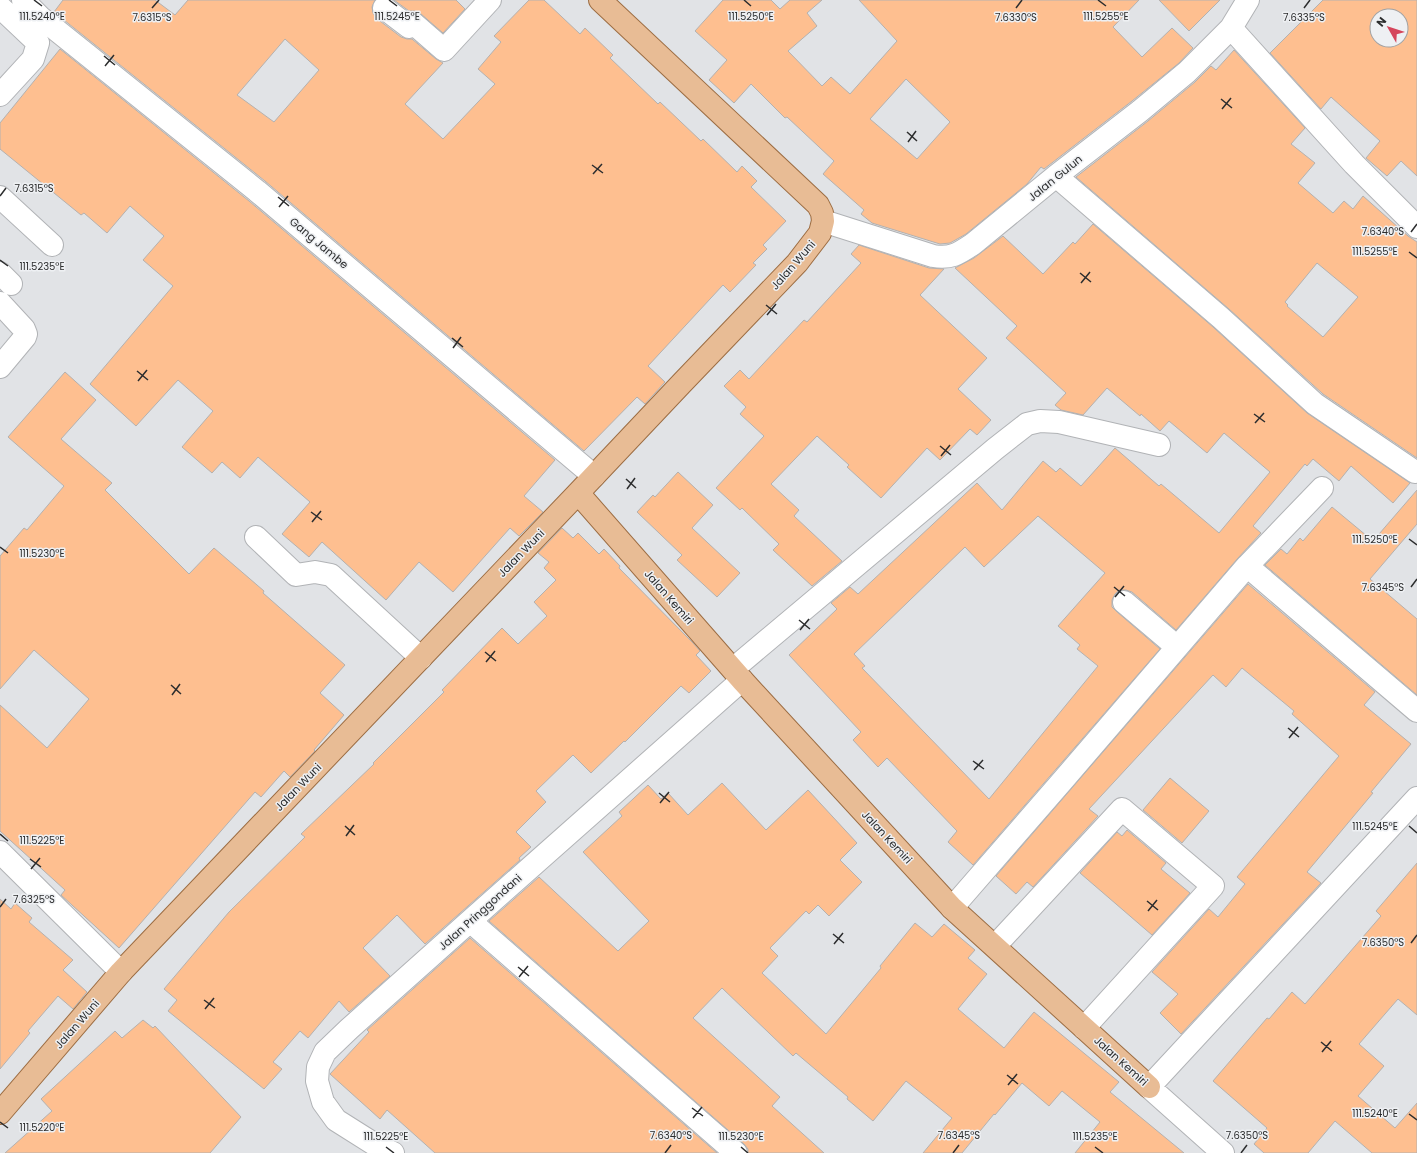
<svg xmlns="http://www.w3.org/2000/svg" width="1417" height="1153" font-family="Poppins,sans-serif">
<rect width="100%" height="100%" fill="#e1e3e6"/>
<path fill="#febf90" stroke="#b4b1af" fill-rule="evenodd" d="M63,0H155L175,15L188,0H375L372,7L373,13L376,18L401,37L407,39H412L436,59L443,63L405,104L443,139L495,84L478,69L501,42L494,36L529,0H544L580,34L585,28L613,55L610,58L658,104L660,102L701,141L703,139L737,172L742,166L757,181L751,187L786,221L763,245L767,249L753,263L756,265L730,292L723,285L648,366L665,382L645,404L637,397L584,451L265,181L54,12ZM285,39L319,70L274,122L237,95Z
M394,0H456L465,9L443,33L421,14L415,11H409Z
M723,0H771L780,9L790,0H822L807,13L817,26L788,51L822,86L831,77L850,94L897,41L859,0H1139L1113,27L1142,57L1172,28L1193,48L1179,63L1132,101L1044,169L1041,167L1027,184L966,234L950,243L940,244L872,223L861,214L864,210L823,174L834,161L787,117L785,118L751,84L734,103L709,80L727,60L695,31ZM906,79L950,122L917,159L870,119Z
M1159,0H1220L1189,31Z
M1323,0H1417V176L1401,161L1387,176L1366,158L1380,141L1331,97L1321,109L1270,53ZM1377,16H1401V40H1377Z
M60,49L249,201L555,460L524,496L543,512L519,536L510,528L453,592L419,562L386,600L322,542L309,557L282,534L310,502L258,457L240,478L222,462L212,473L182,447L213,411L178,380L136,426L90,384L173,286L143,260L164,236L130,206L107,233L84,213L81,215L0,149V123Z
M1234,50L1305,128L1291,144L1315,163L1298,183L1333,213L1344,201L1353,209L1363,196L1408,236L1417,242V458L1323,394L1229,309L1076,177L1148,121L1195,82L1211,66L1216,70ZM1317,263L1358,297L1323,337L1287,306L1288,305L1285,302Z
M1093,224L1213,327L1307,413L1410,483L1393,503L1351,466L1339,481L1313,459L1307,466L1305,464L1253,526L1261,533L1238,558L1176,630L1132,592L1126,590H1119L1115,594L1112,600V607L1116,611L1160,649L973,865L948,842L957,831L887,758L878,767L853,740L861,732L789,655L837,609L831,603L850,587L858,594L977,483L1002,510L1043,461L1056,472L1060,468L1081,486L1115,448L1159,486L1161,484L1219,533L1270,472L1224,433L1207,453L1169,421L1160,431L1141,414L1140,416L1107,388L1083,415L1061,410L1055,405L1066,393L1006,338L1017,326L955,268L974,258L1003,236L1043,274L1073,242L1075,244ZM1038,516L1105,573L1058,626L1080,645L1077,649L1098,666L989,799L862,668L865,666L854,654L965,547L984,567Z
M859,245L929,268L944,269L920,295L987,358L958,389L991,420L977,435L970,429L940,460L927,448L881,498L847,467L849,465L817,436L771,484L799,510L794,516L842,561L812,586L773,550L779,544L742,508L740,510L716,488L764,436L740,414L746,407L724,386L740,370L749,379L804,320L807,322L861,263L851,254Z
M65,372L96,400L61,439L112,483L105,490L189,574L214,548L264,591L263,593L345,665L320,693L344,715L314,750L315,751L290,777L284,771L261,797L255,792L119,948L61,895L65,890L0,831V705L47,748L89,699L34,650L0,689V556L24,528L27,530L64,486L8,437Z
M678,472L713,505L692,528L740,573L717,597L677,560L682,555L637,512L653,495L655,497Z
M1417,490V524L1370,579L1417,619V695L1265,565L1281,549L1287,554L1300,538L1303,541L1332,507L1373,541Z
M562,528L573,538L578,533L599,554L604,549L620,566L619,568L693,643L700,651L696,655L711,671L689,693L681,686L625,742L624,741L591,773L573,755L536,791L546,802L516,832L531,847L519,858L520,860L425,944L397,915L363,948L390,976L349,1012L339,1001L308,1038L300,1031L273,1062L282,1069L264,1089L168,1011L177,1000L164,989L229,912L305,837L301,834L374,764L373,763L444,692L442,690L502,628L518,644L547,616L534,602L556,580L544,568L549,562L538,553Z
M1248,584L1375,692L1364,705L1411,744L1371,792L1373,793L1307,872L1321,883L1181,1034L1160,1013L1178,994L1152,972L1209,909L1218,917L1245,884L1237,877L1339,756L1292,714L1294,711L1242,668L1226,687L1213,675L1089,809L1098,816L1033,887L1027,882L1016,894L996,876Z
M1170,778L1209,811L1182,843L1143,810Z
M722,783L766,830L808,790L857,843L840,860L862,882L829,916L818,905L809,914L806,911L770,948L778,956L762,973L826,1034L881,968L880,966L915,923L932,937L944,924L975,950L968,958L987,974L958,1009L1004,1048L1034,1012L1119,1082L1110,1092L1184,1153H1075L1100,1122L1062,1091L1049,1106L1022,1083L995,1115L994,1114L962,1153H923L952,1118L906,1081L873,1121L847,1099L848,1097L796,1053L793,1056L722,988L693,1018L780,1097L772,1106L824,1153H748V1149L744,1144L489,921L539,877L618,951L649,921L583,852L622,816L619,812L648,785L661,799L668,793L688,815Z
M1127,830L1166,863L1161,869L1190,893L1152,935L1080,873L1117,832L1122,836Z
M1417,863V1015L1398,999L1359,1044L1384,1066L1358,1096L1395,1128L1417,1103V1153H1372L1335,1121L1308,1153H1264L1254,1144L1267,1128L1213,1081L1267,1018L1269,1019L1292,992L1305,1004L1381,916L1376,911Z
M0,899L11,909L15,903L32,918L29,922L73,960L63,970L87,992L73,1009L58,996L28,1031L30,1033L0,1069Z
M470,938L717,1153H435L387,1110L380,1119L330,1074L369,1032L367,1030Z
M143,1020L153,1028L155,1026L241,1117L210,1153H5L52,1111L41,1099L115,1031L122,1038Z"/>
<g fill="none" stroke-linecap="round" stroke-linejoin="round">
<g stroke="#b1b3b6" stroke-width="24">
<path id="minor" d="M23,0L40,17L257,191L594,476
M0,7L38,43L33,59L0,95
M384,8L409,27L413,23L444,50L490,0
M1231,28L1354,164L1417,227
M1056,176L1221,318L1315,404L1415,472
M0,197L52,245
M823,221L933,256C951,259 958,254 973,244L1056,176L1140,111L1187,72L1231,28L1248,0
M0,273L11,284
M0,303L24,329L26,334L25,337L0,367
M256,537L296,575L315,572L331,575L421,658
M1247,566L1417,711
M1124,602L1177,647
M733,669L995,449L1027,424L1040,421L1059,422L1159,445
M0,852L121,972
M952,908L1064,779L1247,566L1322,488
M470,921L736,1153
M995,946L1122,809L1213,886L1084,1028
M393,1153L374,1144L336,1120L323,1102L317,1081L318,1067L325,1052L349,1029L470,921L742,680
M1223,1153L1149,1087L1417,798"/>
</g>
<g stroke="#9c6d43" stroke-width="24">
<path id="major" d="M578,493L742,680L952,908L1149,1087
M0,1113L121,972L578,493L681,384L797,263L820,233L823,221L822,213L818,205L600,0"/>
</g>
<use href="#minor" stroke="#fff" stroke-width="22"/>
<use href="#major" stroke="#e8bc95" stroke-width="22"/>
</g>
<path fill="none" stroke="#2c2d2e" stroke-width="1.5" d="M34,0L42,6M389,0L397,6M744,0L751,6M1098,0L1106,6M152,8L159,0M1016,8L1022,0M1304,8L1310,0M104,56L115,65M105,66L114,55M1221,99L1232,108M1222,109L1231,98M907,132L917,141M908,142L916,131M592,165L603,173M593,174L602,164M0,196L6,188M278,197L289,206M279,207L288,196M1411,232L1417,224M1409,252L1417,258M0,260L8,266M1080,273L1091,282M1081,283L1090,272M766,305L777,314M767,315L776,304M452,338L463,347M453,348L461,337M137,371L148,380M138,381L147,370M1254,414L1265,422M1255,423L1264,413M940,446L951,455M941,456L950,445M626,479L636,488M627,489L635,478M311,512L322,520M312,522L321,511M1409,539L1417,545M0,547L8,553M1114,587L1125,596M1411,587L1417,579M1115,597L1124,586M799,620L810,629M800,630L809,619M485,652L496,661M486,662L495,651M171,685L181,694M172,695L180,684M1288,728L1299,737M1289,738L1298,727M973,761L984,769M974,770L983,760M659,793L670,802M660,803L669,792M345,826L355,835M1409,826L1417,833M0,834L8,841M346,836L354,825M30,859L41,867M31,869L40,858M1147,901L1158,910M0,907L6,899M1148,911L1157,900M833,934L844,943M1411,943L1417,935M834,944L843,933M518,967L529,976M519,977L528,966M204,1000L215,1008M205,1009L214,998M1321,1042L1332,1051M1322,1052L1331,1041M1007,1075L1018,1084M1008,1085L1017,1074M692,1108L703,1116M1409,1114L1417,1120M693,1118L702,1107M0,1122L8,1128M386,1147L394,1153M741,1147L748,1153M1095,1147L1103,1153M665,1153L671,1145M953,1153L959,1145M1241,1153L1247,1145"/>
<g text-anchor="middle" stroke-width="3" stroke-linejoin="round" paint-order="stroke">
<g font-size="11" fill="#2c2d2e" stroke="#eef0f3">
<text transform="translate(1055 178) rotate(-39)" y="4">Jalan Gulun</text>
<text transform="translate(319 243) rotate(40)" y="4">Gang Jambe</text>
<text transform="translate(793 265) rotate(-49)" y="4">Jalan Wuni</text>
<text transform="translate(521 553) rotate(-46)" y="4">Jalan Wuni</text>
<text transform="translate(669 597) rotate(49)" y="4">Jalan Kemiri</text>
<text transform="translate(298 787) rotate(-46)" y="4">Jalan Wuni</text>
<text transform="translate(887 837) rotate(47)" y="4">Jalan Kemiri</text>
<text transform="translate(480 912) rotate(-42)" y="4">Jalan Pringgondani</text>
<text transform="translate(77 1024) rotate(-49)" y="4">Jalan Wuni</text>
<text transform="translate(1121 1061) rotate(42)" y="4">Jalan Kemiri</text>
</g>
</g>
<g font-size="10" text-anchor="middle" fill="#2c2d2e" stroke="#eef0f3" stroke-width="3" stroke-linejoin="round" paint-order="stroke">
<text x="1106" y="20">111.5255°E</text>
<text x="42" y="20">111.5240°E</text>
<text x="397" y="20">111.5245°E</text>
<text x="751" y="20">111.5250°E</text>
<text x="152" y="21">7.6315°S</text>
<text x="1016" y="21">7.6330°S</text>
<text x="1304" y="21">7.6335°S</text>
<text x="34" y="192">7.6315°S</text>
<text x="1383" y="235">7.6340°S</text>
<text x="1375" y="255">111.5255°E</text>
<text x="42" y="270">111.5235°E</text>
<text x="1375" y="543">111.5250°E</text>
<text x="42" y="557">111.5230°E</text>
<text x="1383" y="591">7.6345°S</text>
<text x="1375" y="830">111.5245°E</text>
<text x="42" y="844">111.5225°E</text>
<text x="34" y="903">7.6325°S</text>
<text x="1383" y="946">7.6350°S</text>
<text x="1375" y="1117">111.5240°E</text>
<text x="42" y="1131">111.5220°E</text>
<text x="671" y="1139">7.6340°S</text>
<text x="959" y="1139">7.6345°S</text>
<text x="1247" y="1139">7.6350°S</text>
<text x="386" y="1140">111.5225°E</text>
<text x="741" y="1140">111.5230°E</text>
<text x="1095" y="1140">111.5235°E</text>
</g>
<g transform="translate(1389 28) rotate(309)"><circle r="19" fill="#eef0f3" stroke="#a0a2a4"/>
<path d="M0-3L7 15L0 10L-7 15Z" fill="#d5455c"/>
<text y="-6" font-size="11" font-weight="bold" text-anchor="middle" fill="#2c2d2e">N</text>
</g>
</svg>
